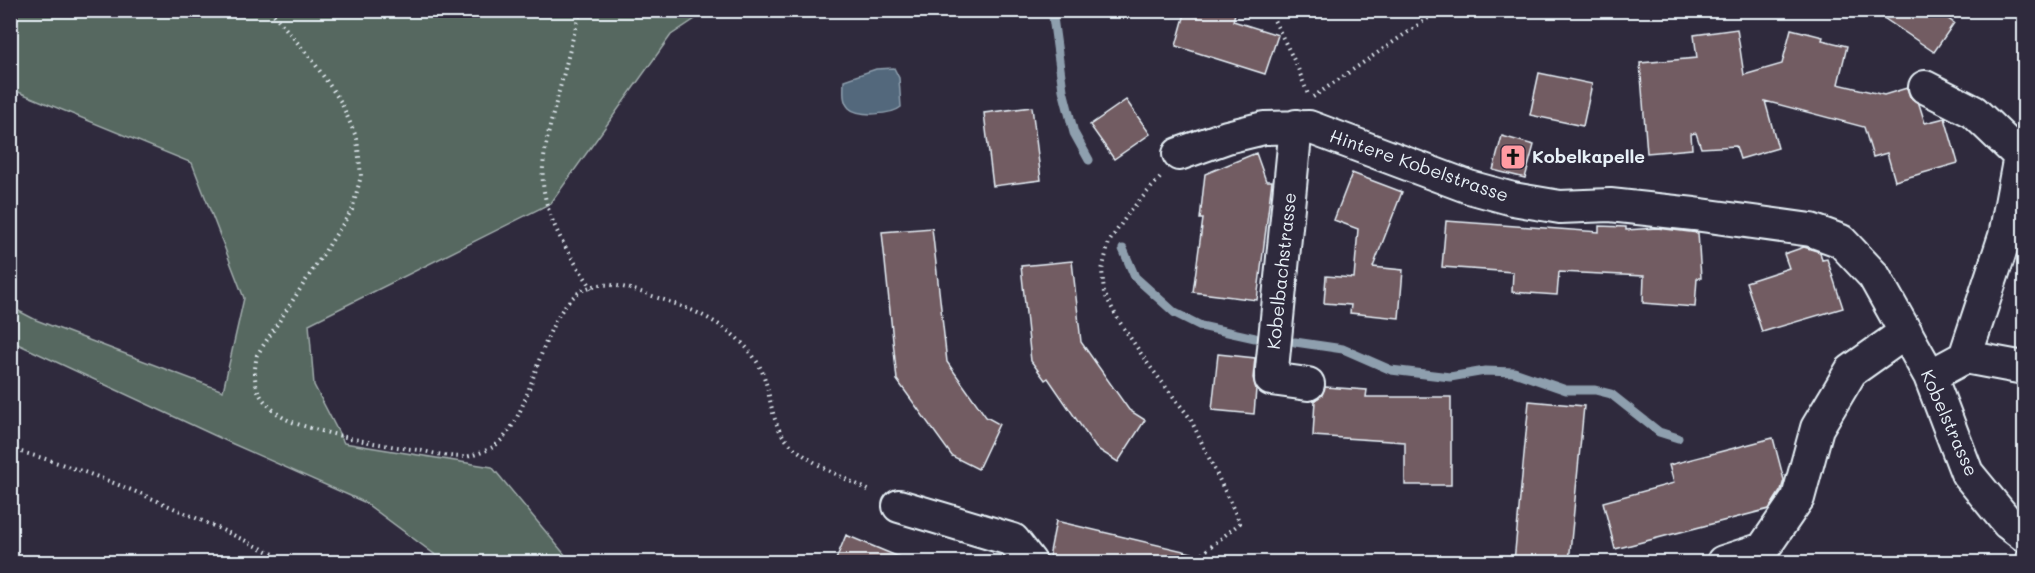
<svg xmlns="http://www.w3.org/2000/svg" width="2035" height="573" font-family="Mali,sans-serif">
<rect width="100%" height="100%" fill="#2f2a3d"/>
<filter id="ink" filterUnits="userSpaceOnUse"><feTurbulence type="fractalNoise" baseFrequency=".0167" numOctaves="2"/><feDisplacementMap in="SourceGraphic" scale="12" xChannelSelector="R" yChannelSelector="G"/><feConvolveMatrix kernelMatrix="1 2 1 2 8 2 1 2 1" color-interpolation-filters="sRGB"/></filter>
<g filter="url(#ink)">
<path fill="#576860" stroke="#a0acac" stroke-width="1.5" d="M11,10L707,11L671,35L551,203L309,324L314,385L344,443L492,467L571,562H445L364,502L233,444L11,341V307L36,320L223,391L244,298L192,163L11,89Z"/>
<path fill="#52687c" stroke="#8e9fae" stroke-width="1.5" d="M894,68L899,78L901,107C892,115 858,117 849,108C842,101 844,90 844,80L876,69Z"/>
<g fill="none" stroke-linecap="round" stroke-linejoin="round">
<path stroke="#8e9fae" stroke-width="9" d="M1052,10L1063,90L1074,133L1089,160
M1123,249L1135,277L1175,313L1201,326L1255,338
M1295,342L1343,349L1391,370L1450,377L1485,371L1514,372L1566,390H1595L1611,394L1659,432L1678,438"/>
</g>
<path fill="#725b62" stroke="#e8f1f8" stroke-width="1.5" d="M1186,10H1236L1233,21L1278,35L1265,74L1176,46Z
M1872,10H1935L1954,23L1934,52Z
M1737,29L1744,75L1782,64L1791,29L1823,37L1822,40L1847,46L1838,84L1884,95L1907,88L1910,97L1919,104L1925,123L1945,118L1958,163L1895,181L1887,153L1873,157L1864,127L1765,101L1778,148L1740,159L1736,146L1701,148L1696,133L1691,134L1692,149L1647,153L1640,63L1697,58L1694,35Z
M1539,73L1592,84L1583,126L1530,115Z
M1126,100L1150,134L1114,159L1090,125Z
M1032,107L1041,180L993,186L984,113Z
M1502,136L1534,145L1525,178L1493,170Z
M1256,153L1266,181H1272L1257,300L1193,292L1203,219H1200L1205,174Z
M1352,173L1402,192L1373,267L1403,270L1399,318L1350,313L1351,305L1324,303L1326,276L1354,278L1358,229L1334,220Z
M1446,221L1599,232V226L1626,227V230L1657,228L1698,233L1701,278H1697L1695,307L1643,303L1644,276L1559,272L1557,295L1512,292L1513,272L1442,267Z
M932,228L947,362L986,417L999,424L978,469L952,456L897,380L882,232Z
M1804,247L1820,252L1822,260L1827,259L1843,308L1762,332L1746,282L1789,268L1784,254Z
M1072,261L1081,342L1129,410L1145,420L1118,462L1096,448L1048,378L1045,380L1031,361L1021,266Z
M1218,354L1255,358L1253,378L1256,389L1254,414L1212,410Z
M1325,387L1367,390L1366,397H1451V485H1405V442L1313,436L1315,400L1322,395Z
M1529,401L1584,406L1569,562H1514Z
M1773,438L1784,480L1781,490L1769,509L1615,549L1603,502L1674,483L1669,465Z
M1056,521L1192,553L1191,562H1048Z
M846,535L911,562H835Z"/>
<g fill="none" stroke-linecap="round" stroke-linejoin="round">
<g stroke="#e8f1f8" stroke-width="36">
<path id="street" d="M1925,87L1974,112L2020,156L2005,236L1965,357L1930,376
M1296,126L1271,379L1308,384
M1179,154L1227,137L1264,128L1309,127L1469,187L1513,199L1560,207L1610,205L1694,214L1811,230L1841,241L1874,276L1930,376L1967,473L2008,523L2024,535
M1965,357L2024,368
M899,506L1013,540L1030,562
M1723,562L1763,549L1798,498L1817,428L1851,371L1906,332"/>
</g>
<path stroke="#e8f1f8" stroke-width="4" stroke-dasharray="1.5 4.5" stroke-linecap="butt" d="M270,10L313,61L341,102L357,139L361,176L352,210L257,355C254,370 253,385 262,398C267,405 279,416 286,419C297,425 312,428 325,432C356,440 386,446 418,450C433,453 448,457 463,457C470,457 486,451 493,447C543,414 536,277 611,285C627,287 641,292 655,297C694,309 737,327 759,365C772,389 768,419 787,441C808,463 845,478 872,492
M581,10C572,38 566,67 558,95C552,118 545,143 543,167C539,210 568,254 592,288
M1269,10L1297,66L1309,97
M1313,97L1440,10
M1160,178L1130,211L1109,242L1102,270L1104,293L1119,321L1148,364L1190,418L1240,523L1192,562
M10,449C108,474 200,520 291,562"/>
<use href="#street" stroke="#2f2a3d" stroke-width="32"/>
</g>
</g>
<defs>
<g id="church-square" transform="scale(1.35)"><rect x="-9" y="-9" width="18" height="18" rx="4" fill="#ff9aa2" stroke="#2f2a3d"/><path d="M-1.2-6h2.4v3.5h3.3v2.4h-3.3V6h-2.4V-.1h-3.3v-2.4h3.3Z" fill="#111"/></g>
</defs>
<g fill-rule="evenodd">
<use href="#church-square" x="1513" y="157"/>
</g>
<g text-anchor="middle" stroke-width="5" stroke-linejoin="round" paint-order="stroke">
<g font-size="18" font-weight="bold" fill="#e8f1f8" stroke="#2f2a3d" text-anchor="start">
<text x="1532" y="163">Kobelkapelle</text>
</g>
<g font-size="18" fill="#e8f1f8" stroke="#2f2a3d">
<text transform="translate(1419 166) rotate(19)" y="6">Hintere Kobelstrasse</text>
<text transform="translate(1282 271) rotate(-84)" y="6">Kobelbachstrasse</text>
<text transform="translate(1949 423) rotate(66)" y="6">Kobelstrasse</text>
</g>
</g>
<rect width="2035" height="573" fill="none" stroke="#2f2a3d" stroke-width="36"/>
<rect x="18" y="18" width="1999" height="537" fill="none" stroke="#e8f1f8" stroke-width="2" filter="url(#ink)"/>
</svg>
